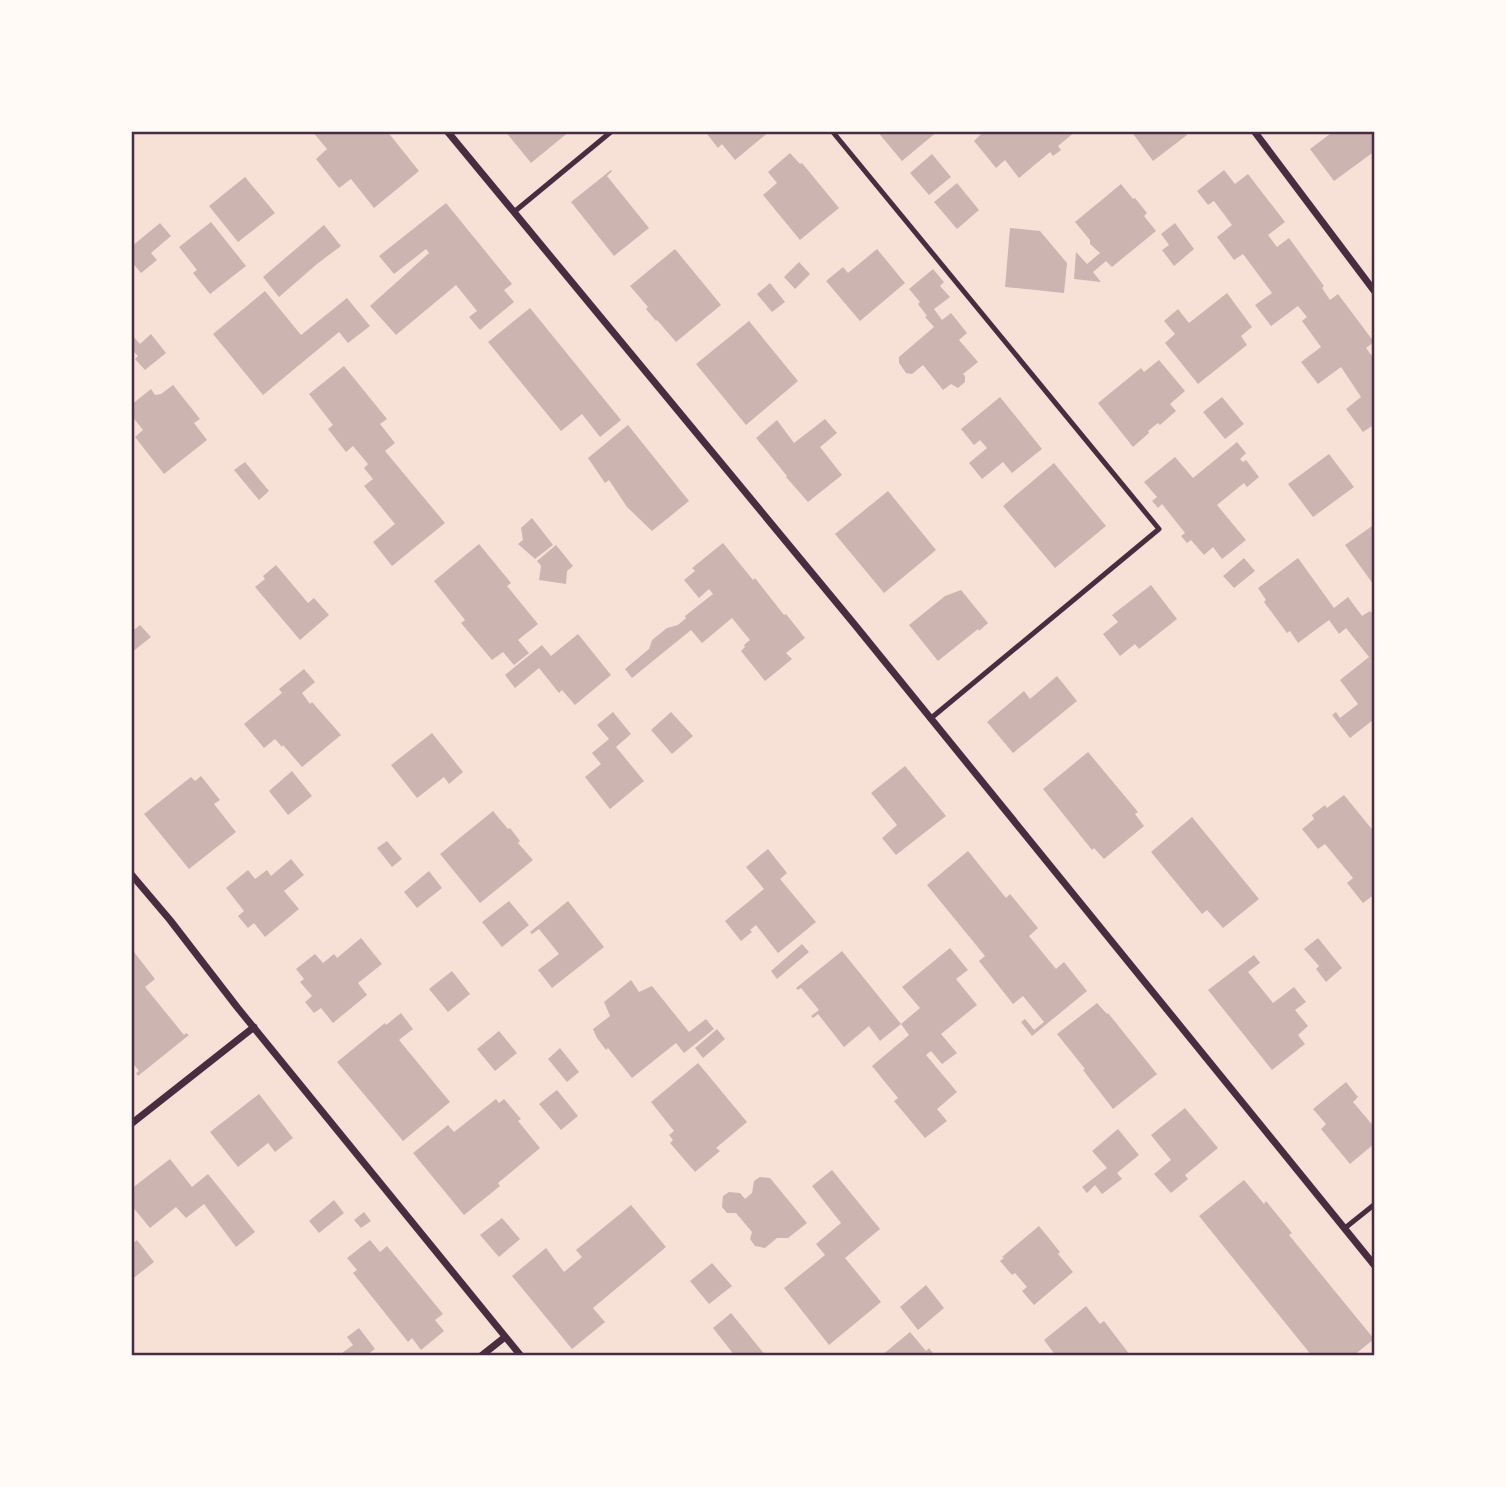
<svg xmlns="http://www.w3.org/2000/svg" width="1506" height="1487" font-family="Mulish,sans-serif">
<rect width="100%" height="100%" fill="#f7e1d7"/>
<path fill="#ccb4b1" d="M312,131H387L419,171L374,208L351,179L339,188L316,159L327,149Z
M505,131H570L531,163Z
M710,131H770L735,160L722,144L718,148L707,134Z
M877,131H938L902,161Z
M984,131H1076L1058,146L1061,150L1053,156L1050,152L1019,178L1005,160L996,168L974,141Z
M1131,131H1184L1187,135L1153,161Z
M1334,131H1375V151L1334,181L1310,149Z
M790,153L800,164L802,163L839,208L800,240L763,195L777,183L768,172Z
M932,154L951,177L929,195L910,173Z
M611,170L612,171L607,176L649,228L614,256L571,202Z
M1224,170L1235,184L1248,174L1285,222L1268,235L1277,247L1289,238L1324,286L1322,288L1330,300L1338,294L1374,342L1366,348L1375,360V424L1363,432L1346,409L1361,397L1341,367L1318,384L1301,362L1321,347L1302,321L1307,317L1298,306L1271,326L1255,305L1272,293L1243,254L1234,260L1217,237L1232,225L1214,201L1208,205L1197,191Z
M245,177L275,213L238,242L209,206Z
M957,183L979,210L957,229L934,202Z
M1121,184L1133,199L1135,198L1147,213L1144,216L1156,231L1112,267L1106,261L1093,272L1101,282L1074,279L1076,252L1087,264L1100,253L1090,244V240L1075,222Z
M446,203L512,284L504,290L514,302L480,330L469,317L477,311L456,285L396,335L370,306L429,253L426,249L394,274L379,256Z
M211,222L246,266L210,294L193,273L197,270L179,247Z
M160,223L171,236L151,253L157,260L141,273L131,261V247Z
M1175,223L1194,249L1174,266L1162,250L1169,245L1161,234Z
M324,225L341,246L317,264L279,297L263,277Z
M1010,228L1040,231L1067,263L1064,293L1005,287Z
M675,249L721,305L676,342L657,320L656,321L646,309L648,307L630,286Z
M877,249L905,283L860,321L826,281L843,267L848,273Z
M799,262L810,274L795,289L784,277Z
M933,269L944,282L940,286L950,297L934,309L942,320L951,313L967,333L959,340L978,362L963,374L965,376V382L958,388L951,384L943,390L923,365L912,374L906,373L899,363V357L934,327L925,317L927,316L918,304L920,302L909,289Z
M770,283L785,302L772,312L757,294Z
M265,291L301,335L347,298L370,326L348,343L339,332L263,395L213,334Z
M1227,293L1252,327L1241,336L1247,345L1198,384L1165,343L1175,334L1164,321L1178,309L1189,323Z
M530,308L621,420L600,437L582,414L561,431L488,342Z
M749,321L798,381L746,425L696,364Z
M131,334L140,344L151,334L166,353L145,370L135,359L138,356L132,350L131,351Z
M1159,360L1185,391L1170,404L1176,411L1160,425L1158,423L1148,431L1149,433L1133,447L1098,403L1141,368L1144,372Z
M344,366L387,419L380,424L395,443L385,451L445,523L392,566L373,542L395,524L364,486L373,479L364,468L368,464L353,446L346,452L328,429L333,425L309,394Z
M173,385L200,419L194,423L207,440L164,474L135,437L143,430L131,415V405L151,389L155,395L161,394Z
M1000,397L1042,449L1012,473L1003,462L982,479L969,463L987,448L980,440L974,445L961,429Z
M1222,397L1244,424L1225,439L1203,412Z
M825,419L837,433L820,447L842,475L808,502L786,477L787,476L756,438L777,420L794,443Z
M628,425L689,501L652,531L627,507L609,480L605,483L588,458Z
M1237,442L1246,453L1240,459L1243,462L1246,460L1259,477L1247,487L1244,483L1217,505L1246,540L1222,559L1213,547L1204,555L1191,540L1187,543L1181,536L1185,533L1162,504L1158,508L1152,501L1157,497L1144,482L1175,457L1193,478Z
M1329,454L1354,487L1313,517L1288,484Z
M245,462L269,491L259,500L234,470Z
M1054,463L1106,526L1055,568L1003,506Z
M888,491L936,550L884,593L835,534Z
M532,518L553,545L535,559L518,544L523,540L521,528Z
M1375,524V582L1373,584L1345,545Z
M723,543L753,580L755,578L784,615L786,614L805,638L786,653L792,659L765,681L741,651L745,647L744,645L750,640L732,618L702,643L691,630L632,678L625,669L649,649L652,640L667,628L678,625L686,618L685,616L713,594L709,589L699,598L684,580L695,571L692,568Z
M479,544L511,583L507,586L538,624L518,640L529,653L514,665L503,652L492,660L461,623L465,620L434,581Z
M556,545L573,566L567,571L566,584L539,580L541,566L537,561Z
M1244,558L1255,571L1234,588L1223,576Z
M1298,558L1334,608L1348,597L1362,616L1370,611L1375,617V723L1373,720L1350,738L1332,715L1336,712L1340,718L1358,704L1340,680L1369,657L1346,628L1339,634L1329,620L1298,643L1290,631L1287,633L1264,602L1266,600L1258,588Z
M276,565L308,603L314,598L329,615L300,640L255,587L265,579L263,576Z
M1151,585L1177,619L1139,649L1135,644L1120,656L1103,634L1118,622L1112,615Z
M961,590L988,623L979,631L978,629L938,661L909,625L945,596Z
M140,625L151,637L131,653V632Z
M578,634L611,675L575,705L562,690L559,693L539,668L515,688L505,675L542,645L551,656Z
M304,669L315,682L302,693L310,704L312,702L341,735L302,767L283,745L282,747L275,739L264,748L244,724L282,693L279,689Z
M1057,676L1077,701L1013,753L987,722L1024,691L1030,699Z
M613,712L631,734L616,747L644,781L610,809L585,777L601,764L592,753L609,739L597,725Z
M671,712L693,736L672,754L651,730Z
M432,733L463,772L449,784L444,777L417,798L391,765Z
M1088,752L1138,812L1135,814L1144,826L1104,859L1094,848L1092,850L1043,789Z
M905,766L946,816L896,855L882,838L897,825L871,793Z
M292,771L312,796L288,815L269,791Z
M201,776L220,800L214,804L236,832L189,869L144,814L191,777L195,781Z
M1344,795L1375,833V894L1363,903L1347,883L1353,878L1325,844L1318,849L1302,829L1314,819L1312,815L1325,805L1327,808Z
M493,811L508,829L510,828L520,841L518,843L533,860L480,903L440,854Z
M1192,817L1259,899L1223,928L1207,910L1202,914L1151,852Z
M387,841L402,859L392,867L377,848Z
M768,849L787,873L780,879L816,922L778,953L756,925L750,930L752,932L741,941L725,921L764,889L746,867Z
M968,851L1006,898L1010,894L1038,928L1029,936L1056,969L1064,962L1087,991L1032,1036L1021,1022L1025,1019L1034,1030L1044,1022L1023,996L1013,1004L979,961L985,956L927,885Z
M291,859L304,875L284,891L299,909L265,937L254,923L248,928L238,916L244,911L226,888L248,870L255,879L267,870L271,876Z
M429,871L442,888L417,908L404,892Z
M509,901L529,925L502,947L482,922Z
M568,901L604,947L552,988L538,970L559,954L539,929L532,934L530,932Z
M361,938L382,964L358,983L367,995L333,1023L321,1008L314,1013L305,1002L312,996L300,982L304,979L296,969L315,954L323,963L334,954L337,958Z
M1318,938L1342,968L1326,982L1316,969L1319,966L1304,949Z
M802,944L809,952L777,979L771,971Z
M950,948L968,970L956,979L977,1005L941,1034L957,1053L942,1064L931,1051L926,1055L957,1092L937,1109L947,1121L925,1138L894,1101L898,1098L872,1066L909,1035L901,1024L880,1041L869,1026L844,1047L818,1014L813,1018L811,1016L819,1010L801,988L798,990L796,988L842,951L901,1024L920,1008L902,987Z
M134,952L155,979L145,987L184,1035L186,1033L189,1035L138,1076L136,1073L139,1071L131,1061V954Z
M1254,955L1260,963L1248,972L1273,1003L1294,987L1306,1002L1295,1010L1308,1026L1298,1035L1305,1044L1272,1070L1208,990Z
M452,971L470,994L448,1012L429,989Z
M631,980L639,992L652,986L689,1032L706,1019L714,1029L684,1053L676,1043L632,1078L608,1048L606,1050L597,1038L593,1029L610,1016L604,1002Z
M1097,1003L1107,1014L1108,1013L1157,1074L1113,1109L1083,1070L1085,1069L1057,1034Z
M401,1013L413,1029L399,1040L450,1102L403,1141L337,1062L385,1023L386,1025Z
M717,1029L725,1039L703,1058L695,1048Z
M499,1031L517,1053L495,1071L477,1049Z
M560,1048L579,1072L567,1082L548,1059Z
M698,1063L747,1122L716,1148L720,1151L695,1172L670,1143L673,1140L669,1135L674,1131L651,1102Z
M1346,1082L1358,1097L1353,1102L1375,1128V1143L1350,1164L1321,1129L1326,1124L1313,1109Z
M557,1090L578,1116L561,1130L539,1104Z
M259,1094L293,1138L275,1152L268,1143L238,1167L210,1132Z
M496,1099L499,1103L504,1099L521,1119L518,1121L540,1148L498,1183L500,1186L464,1215L413,1153L448,1125L454,1132Z
M1185,1108L1218,1148L1185,1175L1188,1179L1171,1193L1154,1174L1171,1160L1151,1135Z
M1118,1129L1139,1155L1117,1173L1122,1179L1102,1194L1095,1185L1087,1193L1082,1187L1107,1168L1092,1151Z
M170,1159L192,1187L208,1174L255,1232L236,1247L204,1204L186,1218L176,1207L150,1228L131,1205V1189Z
M832,1170L880,1229L845,1258L881,1302L829,1345L784,1288L825,1255L816,1244L841,1223L812,1186Z
M760,1177L770,1178L807,1223L788,1238H777L765,1248L755,1246L750,1239L752,1232L736,1213H727L722,1207L723,1196L729,1192L740,1193L745,1199L752,1193L754,1181Z
M1244,1180L1264,1204L1266,1201L1292,1233L1289,1235L1374,1339L1353,1356H1312L1199,1216Z
M334,1200L344,1213L319,1233L309,1221Z
M631,1205L666,1247L593,1308L605,1322L572,1349L512,1276L546,1248L564,1272L582,1257L576,1250Z
M364,1212L371,1221L361,1228L354,1220Z
M502,1218L520,1239L499,1257L480,1235Z
M1039,1226L1060,1252L1058,1254L1073,1272L1034,1305L1022,1291L1027,1287L1015,1273L1012,1275L1000,1261L1004,1258L1002,1257Z
M137,1240L154,1262L131,1280V1245Z
M370,1240L380,1252L387,1246L443,1314L435,1320L444,1331L421,1350L412,1338L408,1342L353,1273L357,1270L347,1258Z
M712,1263L732,1286L709,1304L690,1281Z
M926,1285L944,1308L918,1330L900,1307Z
M1086,1306L1100,1324L1104,1321L1130,1355L1056,1356L1044,1340Z
M731,1313L766,1356H735L713,1328Z
M359,1328L375,1349L365,1356H338L353,1345L347,1337Z
M910,1332L926,1351L929,1348L935,1356H881Z"/>
<g fill="none" stroke-linecap="round" stroke-linejoin="round">
<path stroke="#4a2c40" stroke-width="5" d="M832,131L1159,529L930,719
M514,212L612,131
M1345,1228L1375,1204"/>
<path stroke="#4a2c40" stroke-width="7" d="M447,131L855,625L1375,1266
M1254,131L1375,292
M131,874L170,920L237,1007L521,1356
M131,1124L254,1027
M481,1356L505,1337"/>
</g>
<rect width="1506" height="1487" fill="none" stroke="#fffaf5" stroke-width="266"/>
<rect x="133" y="133" width="1240" height="1221" fill="none" stroke="#4a2c40" stroke-width="2.5"/>
</svg>
